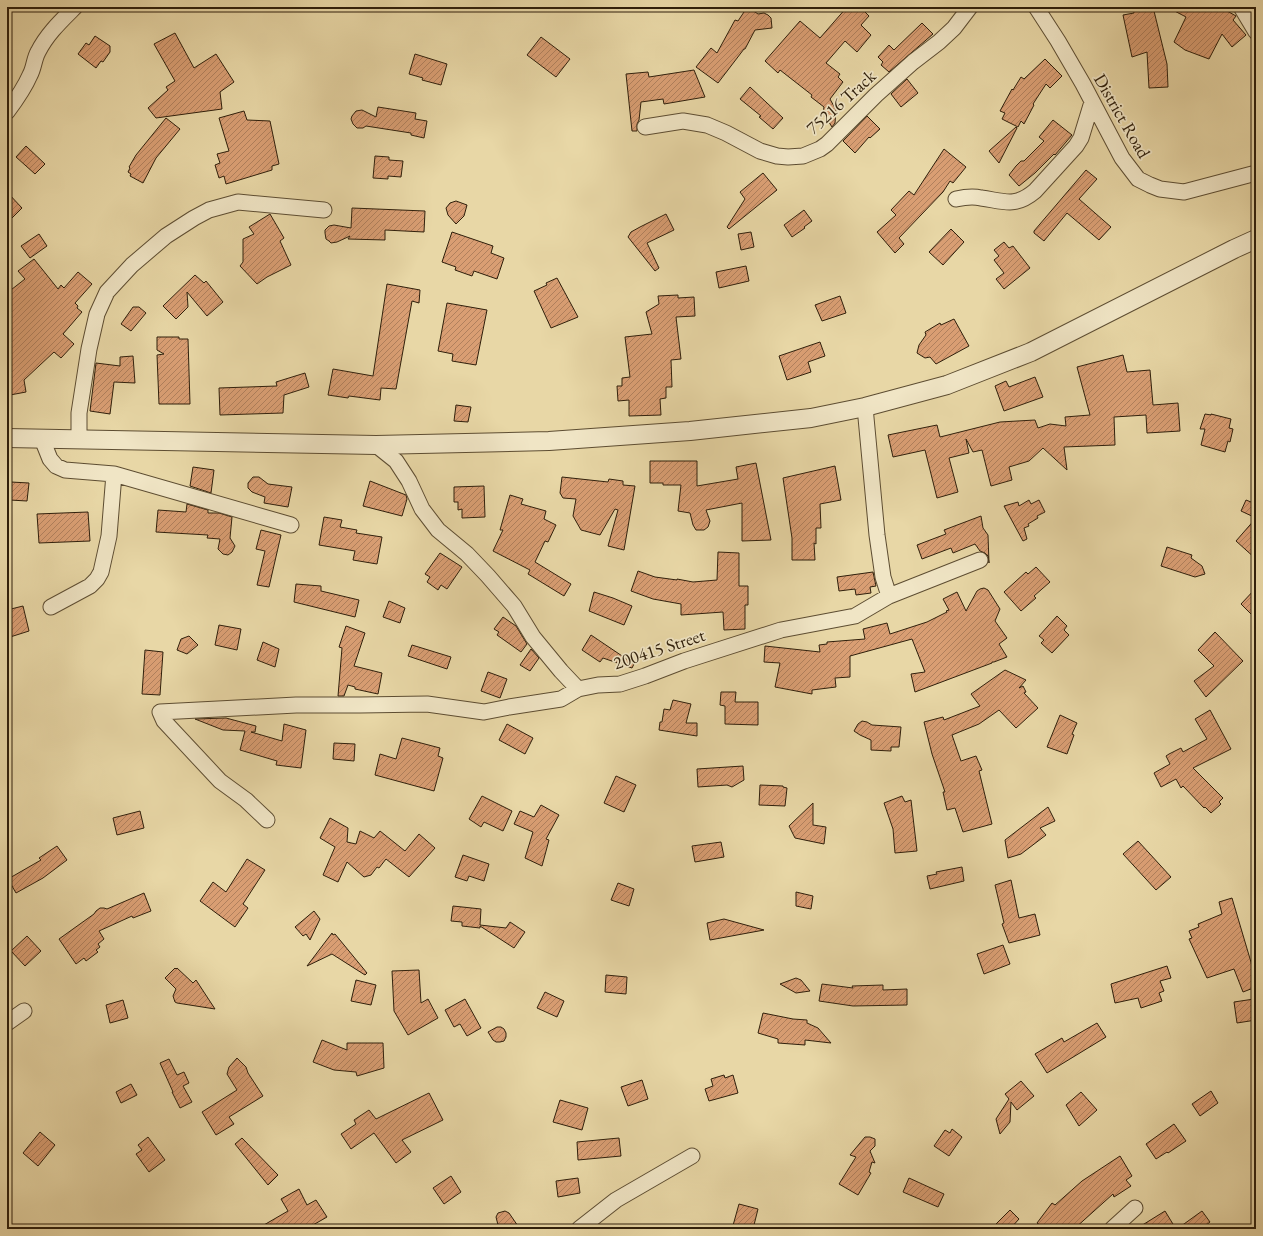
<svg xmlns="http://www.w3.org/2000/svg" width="1263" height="1236" font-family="'EB Garamond',serif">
<defs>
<pattern id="building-hatch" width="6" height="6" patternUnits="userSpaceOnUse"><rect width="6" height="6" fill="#d99e73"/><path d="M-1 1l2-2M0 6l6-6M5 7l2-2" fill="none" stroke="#b0805d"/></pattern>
</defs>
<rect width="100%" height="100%" fill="#e8d7a6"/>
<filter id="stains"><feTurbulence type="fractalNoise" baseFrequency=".005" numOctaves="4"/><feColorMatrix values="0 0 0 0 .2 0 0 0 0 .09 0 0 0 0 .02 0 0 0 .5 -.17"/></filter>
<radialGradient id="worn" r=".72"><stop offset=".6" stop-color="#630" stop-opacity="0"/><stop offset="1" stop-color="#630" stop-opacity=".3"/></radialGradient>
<path fill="url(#building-hatch)" stroke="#2f1f0b" d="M847,7H860L869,16L861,25L871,35L857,52L845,41L826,63L840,74L838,77L843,82L830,99L836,110L835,123L832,127L823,113L824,107L811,97L812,95L780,70L778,73L765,61L800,21L820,38Z
M1133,7H1153L1167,64L1168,87L1149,88L1147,52L1132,57L1123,15L1134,13Z
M1167,7H1220L1236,16L1233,20L1246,35L1232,47L1222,34L1209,59L1185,50L1174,42L1186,17Z
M746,9L752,10L758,14L764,13L768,15L771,18L772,28L755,30L745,49H744L718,83L696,67L711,48L717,53L735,20L738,21Z
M922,23L933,34L889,72L881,65L883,62L878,57L889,45L894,50Z
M175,33L194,68L216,54L234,82L220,92L222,109L156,118L148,108L168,90L166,87L175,81L154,44Z
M95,36L110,46V52L103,62L101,61L96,68L78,54L86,43L89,45Z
M541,37L570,59L556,77L527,55Z
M415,54L447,64L441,85L422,80L423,78L409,74Z
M1045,59L1062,76L1050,88L1046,84L1033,104L1034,105L1024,124L1021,121L1018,127L1002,119L1005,113L1000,111L1012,89L1013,90L1021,77L1024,79Z
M694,70L705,97L664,104L663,99L641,102L639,120L637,124V131H632L626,74L648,72L649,77Z
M907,79L918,93L901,107L891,94Z
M750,87L783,118L773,129L759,117L761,116L740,99Z
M378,107L416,113L415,119L427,121L424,138L411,135V133L366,126L363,128H357L353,124L351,119L352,116L356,111L362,110L376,117Z
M244,111L247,120L270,121L279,164L272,166V170L226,184L224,176L219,178L215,165L220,163L217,154L229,151L219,118Z
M867,116L880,129L870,138L869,137L855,153L843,141Z
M166,118L180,129L156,158L143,183L130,176L131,174L128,172L130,168L129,167L136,155Z
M1053,120L1072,135L1055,155L1054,154L1035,173L1019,186L1009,175L1016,166L1021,161H1024L1044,141L1039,137Z
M1016,127L1017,128L999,163L989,151Z
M26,146L45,164L35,174L16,157Z
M944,149L966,167L953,183L950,181L943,192L899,238L904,244L895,253L877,232L896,215L891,210L909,191L914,195Z
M375,156L389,157V160L403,161L401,177L388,176V179L373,178Z
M1086,170L1097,179L1079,199L1111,227L1099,240L1067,213L1044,241L1034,233V231Z
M763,173L777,190L729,229L727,227L745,199L740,192Z
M7,192L22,208L7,223Z
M456,201L467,205L464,216L456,224L448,215L446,208L450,203Z
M352,208L425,211L424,232L385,230V240L348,239L350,236L337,242L331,243L329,241L326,239L325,233V230L329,226L334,225L351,228Z
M804,210L812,221L804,227L805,228L792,237L784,225Z
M270,214L284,238L280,241L291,265L267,277L257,284L240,266L243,262V239L254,234L249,227Z
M666,214L674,230L647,243L659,268L655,271L628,237L631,232L640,227Z
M951,229L964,242L943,265L929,252Z
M452,232L493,246L491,253L504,258L497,279L474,271L472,276L455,270L456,267L442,262Z
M751,232L754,247L741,250L738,234Z
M39,234L47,246L30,258L21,246Z
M1004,242L1009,248L1013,246L1030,268L1004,289L996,279L1004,273L994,260L999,256L994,250Z
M34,259L58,289L61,285L64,288L78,272L92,284L75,303L78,306L77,308L82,312L63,334L74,344L61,358L54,352L24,380L26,392L10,395L7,375V293L25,279L18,271Z
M746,266L749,281L719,288L716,272Z
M195,275L204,283L206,281L223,302L207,316L187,292L188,307L176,319L163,306Z
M557,278L578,317L551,328L534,291L547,285L546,283Z
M387,284L420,290L419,303L412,301L396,389L381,388L380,400L349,396L348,398L328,395L333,369L373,376Z
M678,295V298L694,297L695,316L676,317L681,359L671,360L672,387H666V398L660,399L661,415L629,416V400L618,401L617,386H622V378L630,377L625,337L652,334L646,312L659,304L658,296Z
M840,296L846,313L822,321L815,305Z
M447,303L487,310L476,365L452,361L453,354L438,351Z
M133,307H139L146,313L131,331L121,324Z
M954,319L969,346L936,364L930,357L925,358L917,353L919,345L926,335L925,332L940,323L941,325Z
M157,337H179V339H188L190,404H159L157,355L164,354L157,350Z
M820,342L825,356L808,362L811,372L787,380L779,356Z
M1123,355L1127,372L1150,370L1153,405L1178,403L1180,431L1147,433L1146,415L1114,417L1115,445L1064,447L1067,470L1043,448L1029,461L1009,467L1012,480L991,486L982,450L973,452L966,439L969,453L949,458L958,492L937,498L925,450L893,457L888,435L937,425L940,437L1000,422L1035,420L1038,428L1050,424L1066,426L1065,417L1090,415L1077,367Z
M133,356L135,383L114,382L110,414L90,411L96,363L120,366V357Z
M305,373L309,387L284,395L283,413L220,415L219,388L277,386L276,382Z
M1035,377L1043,397L1004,411L995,386L1006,381L1009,387Z
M456,405L471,407L468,422L454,421Z
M1205,414L1211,415V414L1231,419L1229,428L1233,429L1230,442L1228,441L1225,452L1201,445L1205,429H1200Z
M650,461H697V486L738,479L736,467L756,463L771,540L742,541V503L706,510L710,521L708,527L704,530H696L693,525L690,513L678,511L681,485H663V483H650Z
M835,466L841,500L820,504L821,528H816V544L814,543L815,560H792V538L783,478Z
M193,467L214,470L211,493L190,486Z
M253,477H259L268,484L292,487L288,507L264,503L265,497L252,492L248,488V483Z
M562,477L608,482L609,479L623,481V485L635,486L624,550L608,546L618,510L615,509L600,535L581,530L573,516L576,499L563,498L560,493Z
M370,481L406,495L407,499L402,516L363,506Z
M11,482L29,483L27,501L10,500Z
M484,486L485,517L462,518V509L458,510V502H454V487Z
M510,495L523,499L521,504L546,511L544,519L556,525L548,542L545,541L535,562L571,584L564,596L528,574L530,570L493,551L503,530H500Z
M1029,500L1031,504L1039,500L1045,512L1037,516L1038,518L1028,524L1029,526L1024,528L1027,539L1023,541L1004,506L1018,502L1019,506Z
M1246,500L1256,504V559L1236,541L1256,518L1241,511Z
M187,504L208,510V513H219L232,517L230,538L235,546L232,552L228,555L223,554L218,549L220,539L207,538L208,535L156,532L158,510L186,512Z
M88,512L90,541L39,543L37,514Z
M981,516L983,528L988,535L989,563L988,556L985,553L980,551L975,544L953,553L951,548L922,559L917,545L946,534L944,530Z
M324,517L342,520L340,527L357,530L356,533L382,537L377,564L353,560L355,551L319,545Z
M261,530L281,535L269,587L257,585L265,551L256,549Z
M1167,547L1192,555L1191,558L1202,566L1205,574L1195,577L1161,566Z
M718,552L739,553V586H748V605H745V629L724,630L723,612L681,615V604L653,599L631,591L638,571L655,577L677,580V579L693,582L717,580Z
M440,553L462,567L447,589L441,585L438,590L427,582L430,577L425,574Z
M1036,567L1050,582L1034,596L1036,598L1021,611L1004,592L1026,572L1028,574Z
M873,572L876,586L870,587L871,593L856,595L855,589L839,591L837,577Z
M296,584L321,586V591L359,600L355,617L294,602Z
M984,588L988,590L1000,609L995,621L1007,638L999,644L1007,657L994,662H992V663L915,692L911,674L925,672L912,639L850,656V677L835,678L836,687L812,690V694L775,687L780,663L764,662L765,646L820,652L819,645L827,644V642L865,639L863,629L887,623L890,634L927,622L947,612L946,611L949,610L943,599L957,592L966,611L977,591L980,589Z
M1256,588V619L1241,604Z
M594,592L613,598L632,606L624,625L589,611Z
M389,601L405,608L400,623L383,617Z
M23,606L29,631L7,638V610Z
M1057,616L1067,626L1064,630L1069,635L1052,653L1041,643L1044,640L1039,636Z
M503,617L516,626L527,644L521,652L497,635L499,632L494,629Z
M219,625L241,629L237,650L215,645Z
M346,626L365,633L354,666L382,673L378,694L355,689V687L348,685L344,696H338L342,648L339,647Z
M1215,632L1243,661L1206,697L1194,681L1214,666L1198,650Z
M591,635L634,664L632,668L603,658L600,662L582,650Z
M189,636L198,645L187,654L177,650L181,639Z
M263,642L279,649L275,667L257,660Z
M412,645L451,657L447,669L408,656Z
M531,649L539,658L530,671L520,665Z
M145,650L163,652L160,695L142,694Z
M1005,670L1026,680L1019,688L1023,686L1026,692L1024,693L1038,708L1016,728L999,710L979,724L952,735L961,761L976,756L982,770L979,771L992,824L963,832L955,808L947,810L943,792H945L932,754L924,722L943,717L944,720L980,706L971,694Z
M488,672L507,679L500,698L481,691Z
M721,692H736L735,702H758V725L725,724V706L720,705Z
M673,700L691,704L686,723H697V736L659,730L660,722H662L664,709L670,710Z
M1210,710L1231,749L1193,768L1223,798L1219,802L1221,804L1211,813L1205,807L1204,808L1183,786L1181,788L1176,779L1161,787L1154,773L1170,764L1166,756L1169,754L1181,748L1183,752L1207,739L1195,719Z
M1060,715L1077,723L1072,734L1074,735L1067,754L1047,747Z
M226,718L256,726L255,732H251L282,741L284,724L306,730L301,768L276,765L277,761L240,750L245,731L223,730L195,719Z
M862,721L867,722L872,725L901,727L899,747H891V751L871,750V740L860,735L854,731L858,724Z
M507,724L533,738L525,754L499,740Z
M402,738L440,748L438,756L443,758L434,791L375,775L380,754L396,759Z
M334,743L355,744L354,761L333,759Z
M743,766L744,780L732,787L727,785L698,787L697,769Z
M616,776L636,785L624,812L604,803Z
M760,785L783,786V787L787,788L785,806L759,805Z
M482,796L512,811L503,831L484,822L481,827L469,819Z
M902,796L905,802L911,800L917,851L895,853L893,829L884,803Z
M813,803V825L826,827L824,844L795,838L789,826Z
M541,805L559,815L546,839L549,840L542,866L525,858L533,832L514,824L520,811L534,817Z
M1048,807L1055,821L1040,828L1046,835L1021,854L1008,858L1005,840Z
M140,811L144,828L117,835L113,818Z
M330,818L348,828L347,842L356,844L360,831L374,838L380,831L405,851L419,834L435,848L409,877L386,859L379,868L377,867L371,875L364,877L347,862L338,882L323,875L335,847L320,838Z
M1138,841L1171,877L1156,890L1123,854Z
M721,842L724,857L695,862L692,846Z
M57,846L67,860L43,878L16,893L8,879L41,860L39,858Z
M463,855L489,864L484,881L469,876L467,881L455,877Z
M247,859L265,870L243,904L248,908L235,927L200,901L213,882L226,892Z
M962,867L964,881L930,889L927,876L937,874L936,872Z
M1011,880L1019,918L1035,914L1040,935L1009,943L1002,924L1004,923L995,885Z
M618,883L634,889L629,906L611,900Z
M796,892L813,896L811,909L796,906Z
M144,893L151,911L133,918L132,916L99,931L104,939L98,944L100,947L96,950L98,952L86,961L84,958L76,964L59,939L94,914L96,911L100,908H104L107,909Z
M1232,898L1256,979V987L1243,992L1234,969L1207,978L1189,939L1192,938L1189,931L1199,927L1198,924L1222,914L1219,902Z
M453,906L481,909L480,925L506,928L510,922L525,932L514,948L480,926V928L462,926V922L451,921Z
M314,911L320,919L310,940L306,934L303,936L295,927Z
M724,919L764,930L710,940L707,923Z
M332,933L333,935L335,934L367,973L365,975L332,954L307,966Z
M27,936L41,951L25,966L11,951Z
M1003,945L1010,964L984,974L977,954Z
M1167,966L1171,978L1160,981L1164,991L1159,993L1162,1001L1141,1008L1138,998L1115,1003L1111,984Z
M175,968L176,969L177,968L193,983L196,980L215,1009L177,1003L175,1002L173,996L176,989L165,978Z
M419,970L421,1003L428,999L438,1018L408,1035L394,1011L392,971Z
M606,975L627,977L626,994L605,992Z
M796,978L801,980L810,991L796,993L780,984Z
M356,980L376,985L371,1005L351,1001Z
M822,984L853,988L852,986L883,985V990L907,989V1005L853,1006L819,1001Z
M545,992L564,1001L557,1017L537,1008Z
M465,999L481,1028L467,1036L460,1024L454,1027L445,1010Z
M1254,999L1256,1020L1237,1023L1234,1002Z
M123,1000L128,1018L110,1023L106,1005Z
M763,1013L793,1019L807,1020V1023L818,1028L831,1043L805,1040V1045L778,1043V1039L758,1033Z
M1097,1023L1106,1037L1047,1073L1035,1054L1062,1038L1064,1042Z
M497,1027H501L504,1029L506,1033V1037L504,1041L500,1042H496L493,1040L488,1032Z
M322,1040L347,1050V1043H383L384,1068L357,1076L356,1072L334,1070L313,1062Z
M237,1058L246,1067L248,1073L263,1096L229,1117L234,1124L216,1135L202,1112L237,1090L227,1074L229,1067Z
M169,1059L177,1075L184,1072L189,1083L183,1086L192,1102L180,1108L172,1092H173L160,1063Z
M724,1075L725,1078L733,1075L738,1093L709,1101L705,1089L713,1086L711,1079Z
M642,1080L648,1099L628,1106L621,1087Z
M1021,1081L1034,1096L1017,1110L1011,1102L1010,1122L1000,1134L996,1119L1009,1099L1005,1094Z
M131,1084L137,1095L121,1103L116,1092Z
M1211,1091L1218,1103L1200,1116L1192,1104Z
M1081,1092L1097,1110L1079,1126L1066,1105Z
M429,1093L443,1120L402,1140L411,1152L396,1163L374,1133L351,1149L341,1134L356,1124L354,1120L369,1110L376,1119Z
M560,1100L588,1108L582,1130L553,1122Z
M1174,1124L1186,1141L1168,1153L1167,1152L1156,1159L1146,1144Z
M952,1129L962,1137L949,1156L934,1146L945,1130L950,1133Z
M40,1132L55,1145L38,1166L23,1153Z
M148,1137L165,1160L149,1172L136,1154L142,1150L138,1145Z
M865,1137H870L875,1139V1146L870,1151L875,1163L872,1162L869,1172L871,1173L858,1195L839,1184L856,1157L850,1155Z
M242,1138L278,1175L268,1185L235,1144Z
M619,1138L621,1156L578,1160L577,1142Z
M1120,1156L1132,1176L1126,1180L1131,1186L1114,1197L1113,1194L1074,1229H1045L1037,1223L1052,1203L1055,1205L1082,1181Z
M451,1176L461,1192L444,1204L433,1188Z
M578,1178L580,1193L558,1197L556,1181Z
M909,1178L944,1194L938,1207L903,1192Z
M299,1189L307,1205L316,1200L327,1217L306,1229H257L288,1211L281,1199Z
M739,1204L758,1209L753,1229H732Z
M1010,1210L1019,1219L1010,1229H991Z
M505,1211L509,1213L520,1229H499L496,1217L498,1213Z
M1165,1211L1176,1229H1136Z
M1202,1211L1210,1222L1201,1229H1177Z"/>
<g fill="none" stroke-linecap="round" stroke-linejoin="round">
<g stroke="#5d4d32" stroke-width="17">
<path id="minor" d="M1036,7L1058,41L1083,84L1122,158L1138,179L1150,185L1160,189L1184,192L1256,173
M1241,7L1256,32
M7,112C16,100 24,89 30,75C34,68 34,59 38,52C47,34 61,21 75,7
M645,127L683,121L707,125L726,133L760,151L777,156L788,157L803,156L820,149L827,144L876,95L913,62L939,42L954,28L970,7
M956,199C965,197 973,196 981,198C1004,201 1015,208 1035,191L1076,146L1081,138L1092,102
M865,407L877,535L883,577L889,596
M42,439L50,459L56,466L65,470L114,474L291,525
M79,439V413L89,349L97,314L107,292L132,265L166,236L194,218L209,210L238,202L324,210
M376,445L396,461L409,481L422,509L438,530L467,554L488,576L514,606L533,637L561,671L578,689L598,685L620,684L645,676L684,661L781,630L855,616L889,596L980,560
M51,607L90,586L97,579L101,572L109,536L114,474
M267,820L246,800L220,781L164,721L160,712L296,705H360L427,704L484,712L509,707L561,699L578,689
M7,1023L24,1011
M579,1229L616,1200L692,1156
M1112,1229L1135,1208"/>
</g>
<g stroke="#5d4d32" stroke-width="20">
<path id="tertiary" d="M7,438L376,445L549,441L690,431L811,418L865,407L947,385L1031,352L1234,249L1256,239"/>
</g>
<use href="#minor" stroke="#f0e5c5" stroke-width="15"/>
<use href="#tertiary" stroke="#f0e5c5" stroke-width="18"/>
</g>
<g text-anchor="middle" stroke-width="3.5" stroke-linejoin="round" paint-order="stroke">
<g font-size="18" fill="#2f1f0b" stroke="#f0e5c5">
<text transform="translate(841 102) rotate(-42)" y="6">75216 Track</text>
<text transform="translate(1122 116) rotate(60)" y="6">District Road</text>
<text transform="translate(659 649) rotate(-18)" y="6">200415 Street</text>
</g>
</g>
<rect width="1263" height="1236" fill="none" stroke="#e8d7a6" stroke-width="24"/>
<rect x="8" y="8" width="1247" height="1220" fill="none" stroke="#2f1f0b" stroke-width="2"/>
<rect x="12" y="12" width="1239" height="1212" fill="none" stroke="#2f1f0b"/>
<rect width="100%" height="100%" filter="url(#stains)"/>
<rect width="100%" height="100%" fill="url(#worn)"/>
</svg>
